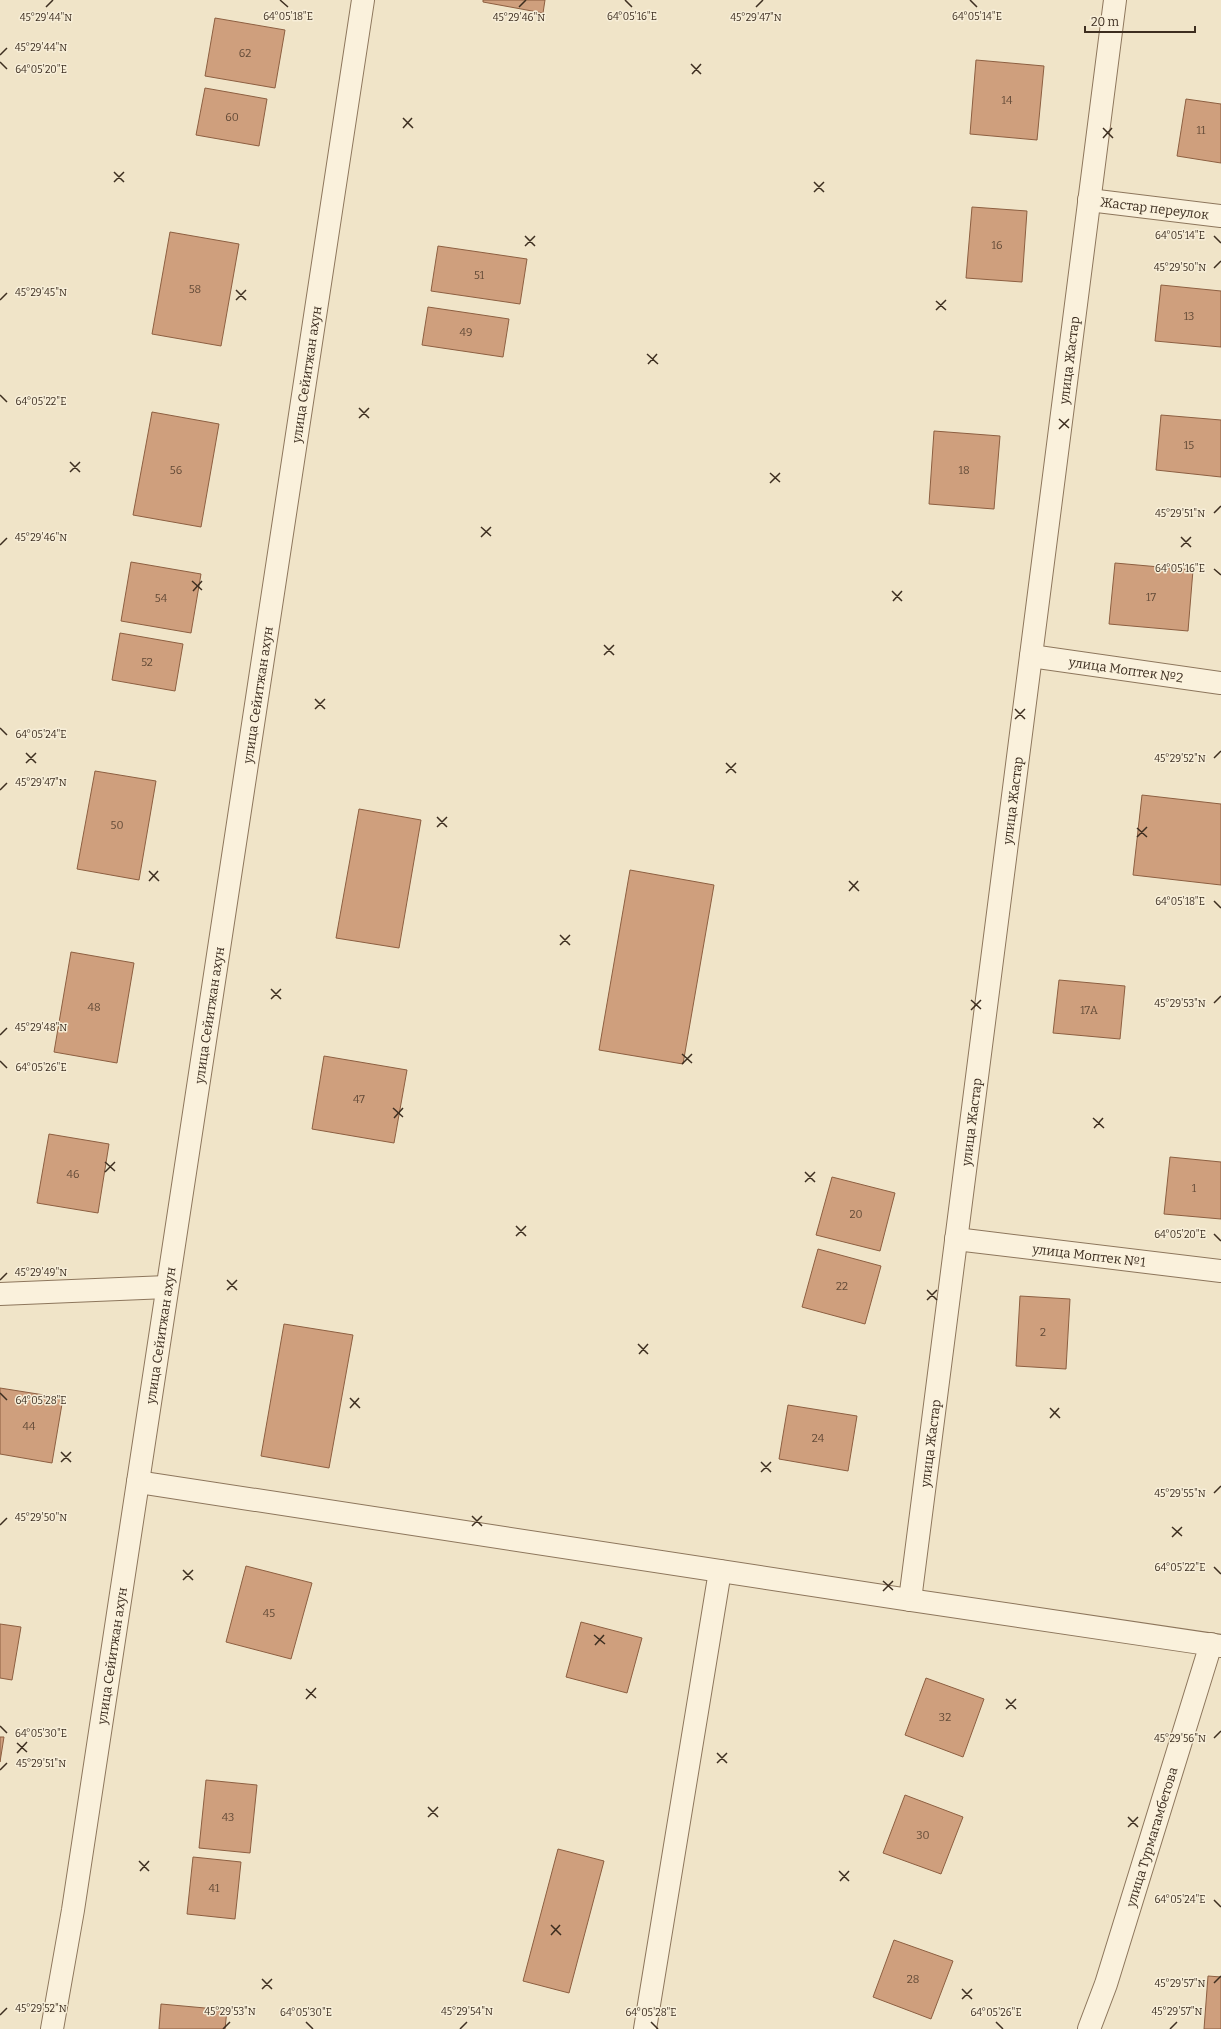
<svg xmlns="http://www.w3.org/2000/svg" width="1221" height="2029" font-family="Bitter,serif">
<rect width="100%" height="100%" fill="#f0e4c8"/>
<path fill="#cf9f7d" stroke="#8d5f41" d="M483,0H545L543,13L483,2Z
M215,18L285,30L275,88L205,76Z
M976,60L1044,66L1037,140L970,134Z
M205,88L267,99L259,146L196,135Z
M1186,99L1221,104V163L1177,156Z
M972,207L1027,211L1022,282L966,278Z
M170,232L239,244L221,346L152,334Z
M438,246L527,259L520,304L431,291Z
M1161,285L1221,291V347L1155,341Z
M428,307L509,319L503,357L422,345Z
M152,412L219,424L201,527L133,515Z
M1161,415L1221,420V477L1156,470Z
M934,431L1000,436L994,509L929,504Z
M131,562L201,574L191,633L121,621Z
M1115,563L1193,570L1188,631L1109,624Z
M120,633L183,644L175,691L112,680Z
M95,771L156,781L139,880L77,869Z
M1142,795L1221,804V885L1133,875Z
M359,809L421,820L399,948L336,938Z
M630,870L714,885L683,1064L599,1050Z
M71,952L134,963L117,1063L54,1052Z
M1059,980L1125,986L1120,1039L1053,1033Z
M324,1056L407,1070L394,1143L312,1129Z
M49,1134L109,1144L98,1213L37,1203Z
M1170,1157L1221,1162V1219L1164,1214Z
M832,1177L895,1193L880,1251L816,1235Z
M818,1249L881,1266L865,1324L802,1307Z
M1020,1296L1070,1299L1066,1369L1016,1366Z
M284,1324L353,1335L329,1468L261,1456Z
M0,1388L63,1398L52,1463L0,1454Z
M788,1405L857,1416L848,1471L779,1459Z
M246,1566L312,1583L291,1659L226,1642Z
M581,1622L642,1638L627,1693L566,1677Z
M0,1624L21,1627L12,1680L0,1678Z
M926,1678L984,1699L963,1757L905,1735Z
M0,1737H4L0,1762Z
M206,1780L257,1785L250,1853L199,1848Z
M905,1795L963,1817L941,1874L883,1853Z
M558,1849L604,1861L569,1993L523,1981Z
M193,1857L241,1862L235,1919L187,1914Z
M894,1940L953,1961L931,2019L873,1997Z
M1208,1976L1221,1977V2029H1204Z
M161,2004L227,2010L225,2029H159Z"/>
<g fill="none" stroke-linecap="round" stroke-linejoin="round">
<g stroke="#8d765c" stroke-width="24">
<g id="street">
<path id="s1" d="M1089,200L1221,216"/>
<path id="s2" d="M1031,656L1221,683"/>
<path id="s3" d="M956,1239L1221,1271"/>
<path d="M0,1294L167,1287"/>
<path d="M138,1482L910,1600L1221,1646"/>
<path id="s4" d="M910,1600L1115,0"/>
<path id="s5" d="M52,2029L73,1910L363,0"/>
<path d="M645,2029L720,1571"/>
<path id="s6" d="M1089,2029L1106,1984L1211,1644"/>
</g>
</g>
<use href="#street" stroke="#faf1dc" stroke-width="22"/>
</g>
<path fill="none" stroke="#3d2e20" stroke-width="1.5" d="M280,0L288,7M625,0L632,7M970,0L977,7M46,7L53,0M519,7L526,0M756,7L763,0M0,55L7,48M0,62L7,69M691,64L701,74M692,74L701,64M403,118L413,128M403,128L412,118M1103,128L1113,138M1103,138L1112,128M114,172L124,182M114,182L124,172M814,182L824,192M814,192L824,182M525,236L535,246M1214,236L1221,243M525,246L535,236M1214,268L1221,261M236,290L246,300M0,300L7,293M236,300L246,290M936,301L946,310M936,310L946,300M647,354L658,364M648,364L657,354M0,395L7,402M359,408L369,418M359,418L369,408M1059,419L1069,428M1059,429L1069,419M70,462L80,472M70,472L80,462M770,473L780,482M770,483L780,473M1214,513L1221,506M481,527L491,536M481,537L491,527M1181,537L1191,547M0,545L7,538M1181,547L1191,537M1214,569L1221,575M192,581L202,590M193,591L202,581M892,591L902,601M893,601L902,591M604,645L614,655M604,655L614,645M315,699L325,709M315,709L325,699M1015,709L1025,719M1015,719L1025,709M0,728L7,735M26,753L36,763M1214,758L1221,751M26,763L36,753M726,763L736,773M726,773L736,763M0,790L7,783M437,817L447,827M437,827L447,817M1137,828L1147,837M1137,837L1147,827M149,871L159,881M149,881L158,871M849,881L859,891M849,891L858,881M1214,901L1221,908M560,935L570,945M560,945L570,935M271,989L281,999M271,999L281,989M971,1000L981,1009M1214,1003L1221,996M971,1010L981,1000M0,1035L7,1028M682,1054L692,1063M0,1061L7,1068M682,1064L692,1054M393,1108L403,1117M394,1118L403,1108M1093,1118L1104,1128M1094,1128L1103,1118M105,1162L115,1171M105,1172L115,1162M805,1172L815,1182M805,1182L815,1172M516,1226L526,1236M1214,1234L1221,1241M516,1236L526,1226M0,1280L7,1273M227,1280L237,1290M227,1290L237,1280M927,1290L937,1300M927,1300L937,1290M638,1344L648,1354M639,1354L648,1344M0,1393L7,1400M350,1398L360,1408M350,1408L359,1398M1050,1408L1060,1418M1050,1418L1059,1408M61,1452L71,1462M61,1462L71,1452M761,1462L771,1472M761,1472L771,1462M1214,1493L1221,1486M472,1516L482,1526M0,1525L7,1518M472,1526L482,1516M1172,1527L1182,1536M1172,1537L1182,1527M1214,1567L1221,1574M183,1570L193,1580M183,1580L193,1570M883,1581L893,1590M883,1591L893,1581M594,1635L605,1644M595,1645L604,1635M306,1689L316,1698M306,1699L316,1688M1006,1699L1016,1709M1006,1709L1016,1699M0,1726L7,1733M1214,1738L1221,1731M17,1743L27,1752M17,1753L27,1742M717,1753L727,1763M717,1763L727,1753M0,1770L7,1763M428,1807L438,1817M428,1817L438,1807M1128,1817L1138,1827M1128,1827L1138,1817M139,1861L149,1871M140,1871L149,1861M839,1871L849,1881M840,1881L849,1871M1214,1900L1221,1907M551,1925L561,1935M551,1935L560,1925M262,1979L272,1989M1214,1983L1221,1976M262,1989L272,1979M962,1989L972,1999M962,1999L972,1989M0,2015L7,2008M306,2022L313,2029M651,2022L658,2029M996,2022L1003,2029M223,2029L230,2022M460,2029L467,2022M1170,2029L1177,2022"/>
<g text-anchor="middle" stroke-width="3" stroke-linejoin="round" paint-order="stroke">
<g font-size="11" fill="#624a37">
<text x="245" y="57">62</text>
<text x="1007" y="104">14</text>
<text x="232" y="121">60</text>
<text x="1201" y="134">11</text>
<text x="997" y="249">16</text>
<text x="479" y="279">51</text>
<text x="195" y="293">58</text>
<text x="1189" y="320">13</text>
<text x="466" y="336">49</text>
<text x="1189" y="449">15</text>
<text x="176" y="474">56</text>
<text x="964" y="474">18</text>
<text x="1151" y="601">17</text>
<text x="161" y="602">54</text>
<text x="147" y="666">52</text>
<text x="117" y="829">50</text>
<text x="94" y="1011">48</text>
<text x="1089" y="1014">17А</text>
<text x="359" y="1103">47</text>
<text x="73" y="1178">46</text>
<text x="1194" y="1192">1</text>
<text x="856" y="1218">20</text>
<text x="842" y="1290">22</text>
<text x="1043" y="1336">2</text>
<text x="29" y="1430">44</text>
<text x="818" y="1442">24</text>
<text x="269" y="1617">45</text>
<text x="945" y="1721">32</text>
<text x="228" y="1821">43</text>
<text x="923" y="1839">30</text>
<text x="214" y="1892">41</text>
<text x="913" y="1983">28</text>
</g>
<g font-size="13" fill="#3d2e20" stroke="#f7eed8">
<text dy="5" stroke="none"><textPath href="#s1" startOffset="66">Жастар переулок</textPath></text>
<text dy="5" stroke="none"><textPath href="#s4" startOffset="1250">улица Жастар</textPath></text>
<text dy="5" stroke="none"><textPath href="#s5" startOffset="1674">улица Сейитжан ахун</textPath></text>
<text dy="5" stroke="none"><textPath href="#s2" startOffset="96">улица Моптек №2</textPath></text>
<text dy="5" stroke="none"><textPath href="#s5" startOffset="1350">улица Сейитжан ахун</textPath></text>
<text dy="5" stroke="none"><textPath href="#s4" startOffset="806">улица Жастар</textPath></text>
<text dy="5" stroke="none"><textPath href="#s5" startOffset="1026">улица Сейитжан ахун</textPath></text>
<text dy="5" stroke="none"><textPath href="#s4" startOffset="482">улица Жастар</textPath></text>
<text dy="5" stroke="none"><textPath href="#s3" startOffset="134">улица Моптек №1</textPath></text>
<text dy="5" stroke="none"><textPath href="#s5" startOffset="702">улица Сейитжан ахун</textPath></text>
<text dy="5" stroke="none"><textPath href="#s4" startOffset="158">улица Жастар</textPath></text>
<text dy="5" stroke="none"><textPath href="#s5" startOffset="378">улица Сейитжан ахун</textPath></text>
<text dy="5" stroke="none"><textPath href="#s6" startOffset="202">улица Турмагамбетова</textPath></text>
</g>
</g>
<g font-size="10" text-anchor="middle" fill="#3d2e20" stroke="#f7eed8" stroke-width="3" stroke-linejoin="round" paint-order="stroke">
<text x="288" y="20">64°05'18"E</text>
<text x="632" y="20">64°05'16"E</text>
<text x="977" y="20">64°05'14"E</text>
<text x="756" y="21">45°29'47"N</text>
<text x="46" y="21">45°29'44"N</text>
<text x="519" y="21">45°29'46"N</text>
<text x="41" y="51">45°29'44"N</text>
<text x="41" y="73">64°05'20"E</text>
<text x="1180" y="239">64°05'14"E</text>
<text x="1180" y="271">45°29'50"N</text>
<text x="41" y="296">45°29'45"N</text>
<text x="41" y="405">64°05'22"E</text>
<text x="1180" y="517">45°29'51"N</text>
<text x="41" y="541">45°29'46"N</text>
<text x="1180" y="572">64°05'16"E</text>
<text x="41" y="738">64°05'24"E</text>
<text x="1180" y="762">45°29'52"N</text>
<text x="41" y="786">45°29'47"N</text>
<text x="1180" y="905">64°05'18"E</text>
<text x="1180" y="1007">45°29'53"N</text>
<text x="41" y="1031">45°29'48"N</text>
<text x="41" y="1071">64°05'26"E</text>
<text x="1180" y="1238">64°05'20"E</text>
<text x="41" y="1276">45°29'49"N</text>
<text x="41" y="1404">64°05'28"E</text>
<text x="1180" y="1497">45°29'55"N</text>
<text x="41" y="1521">45°29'50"N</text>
<text x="1180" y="1571">64°05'22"E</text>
<text x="41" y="1737">64°05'30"E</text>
<text x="1180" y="1742">45°29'56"N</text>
<text x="41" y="1767">45°29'51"N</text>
<text x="1180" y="1903">64°05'24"E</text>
<text x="1180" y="1987">45°29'57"N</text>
<text x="41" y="2012">45°29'52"N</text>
<text x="230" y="2015">45°29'53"N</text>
<text x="467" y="2015">45°29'54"N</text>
<text x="1177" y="2015">45°29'57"N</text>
<text x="306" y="2016">64°05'30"E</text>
<text x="651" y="2016">64°05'28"E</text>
<text x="996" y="2016">64°05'26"E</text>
</g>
<path d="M1085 26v6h110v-6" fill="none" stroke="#3d2e20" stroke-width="2"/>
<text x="1091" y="26" font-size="12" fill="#3d2e20" stroke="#f7eed8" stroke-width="3" paint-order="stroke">20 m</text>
</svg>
